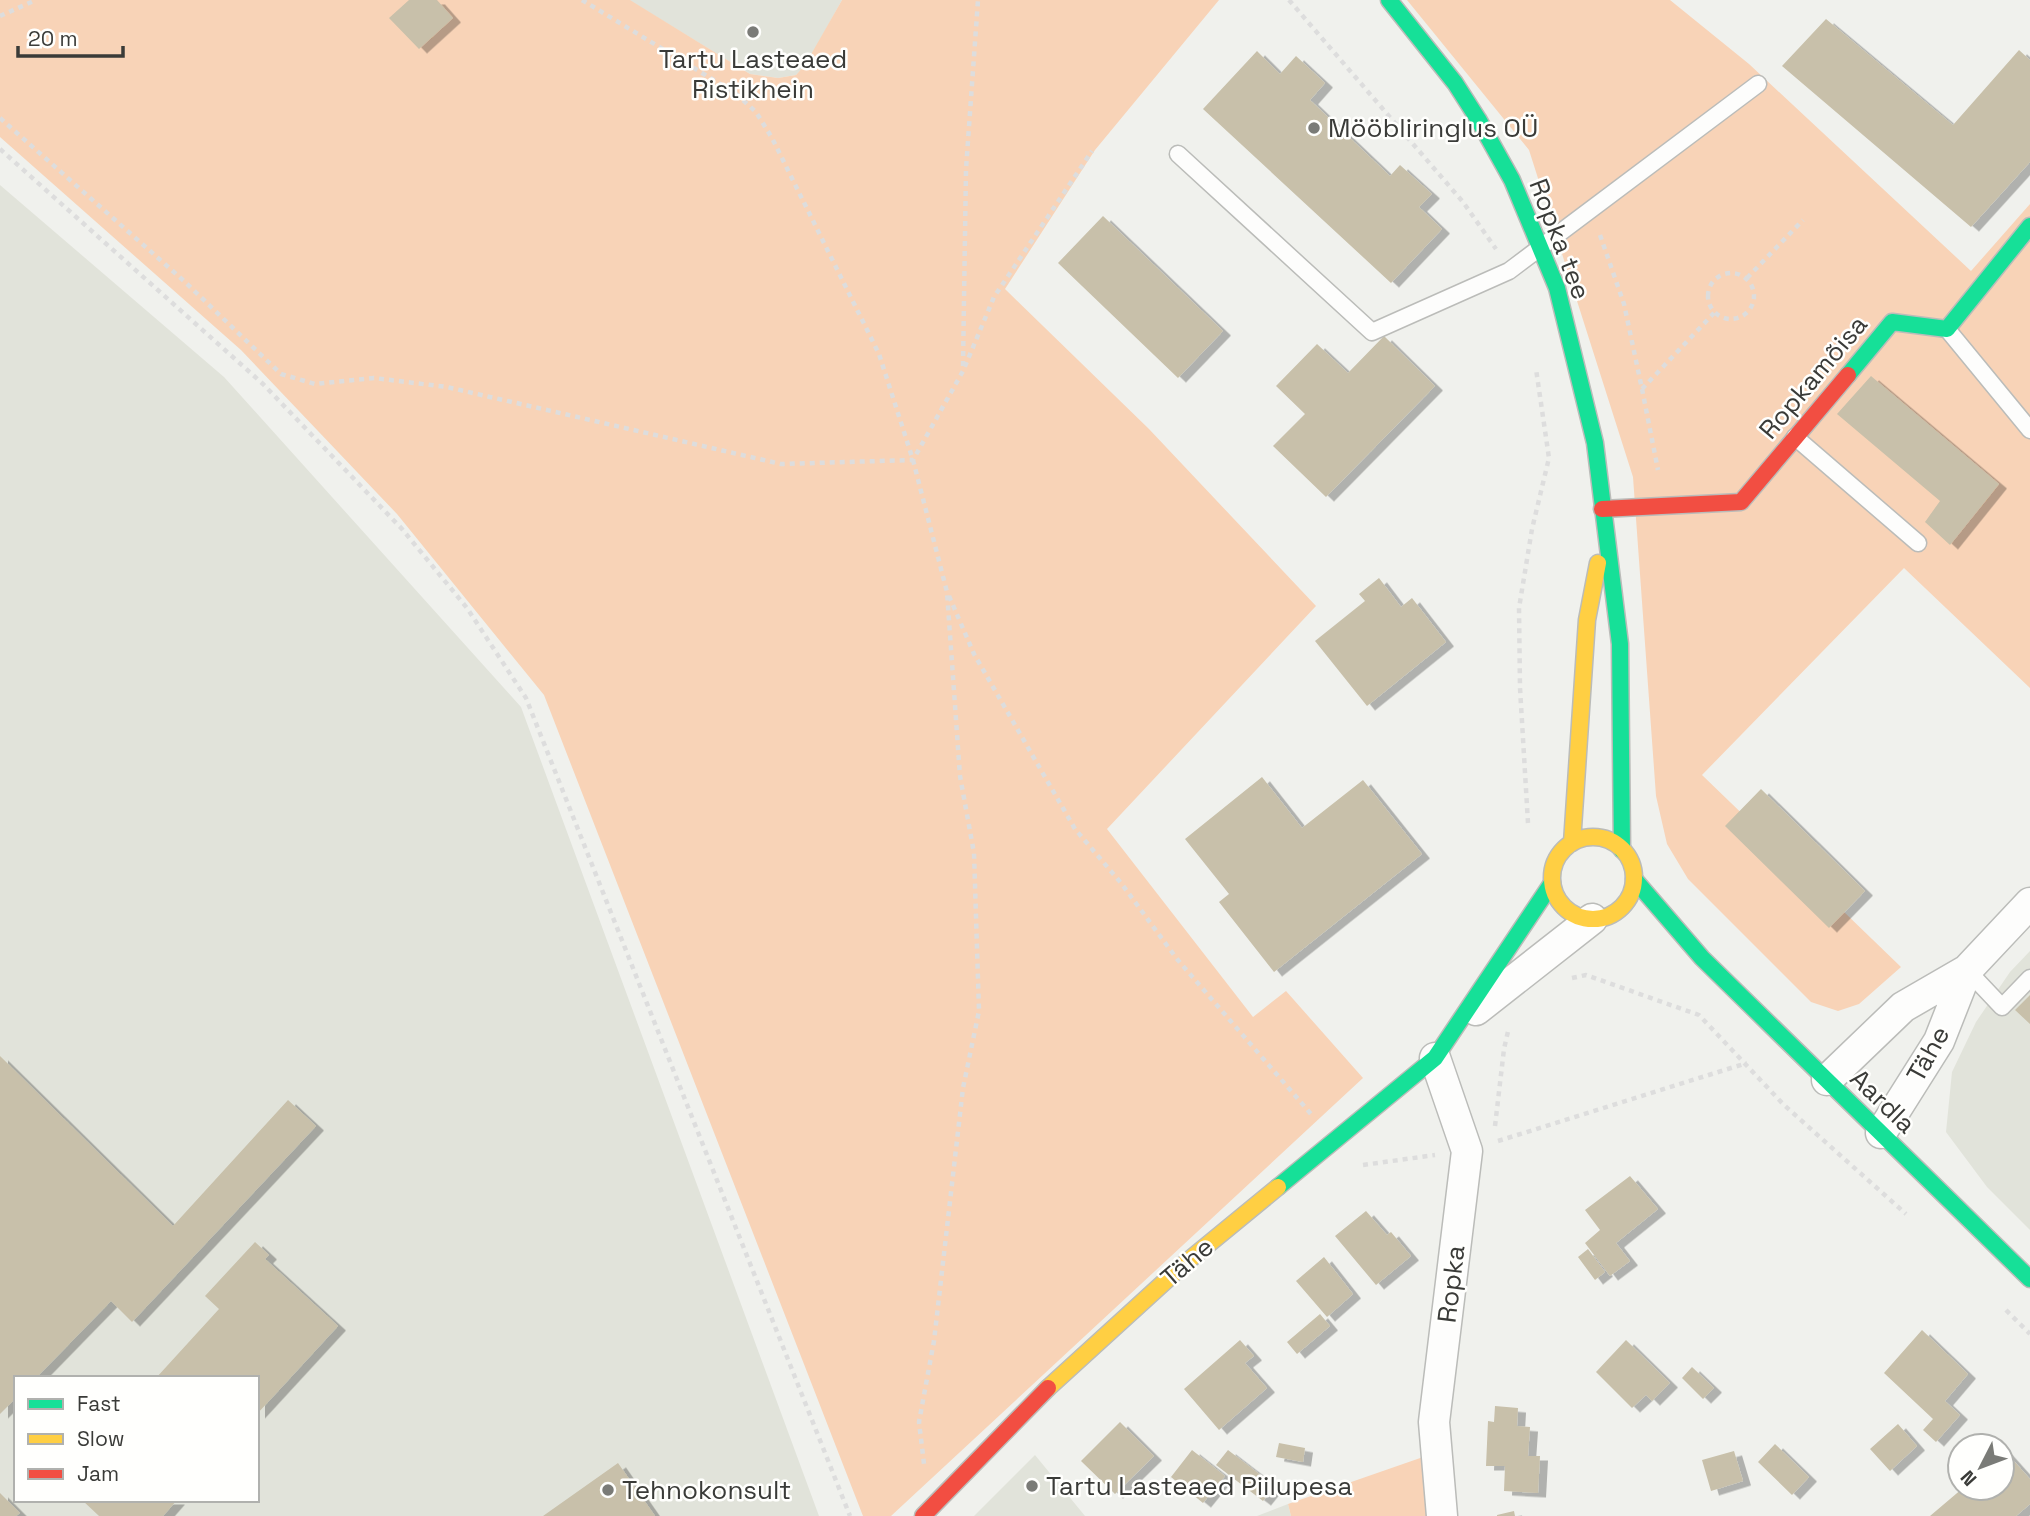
<svg xmlns="http://www.w3.org/2000/svg" width="2030" height="1516" font-family="'Space Grotesk',sans-serif">
<defs>
<filter id="shadow"><feDropShadow dx="8" dy="4.5" stdDeviation="0" flood-color="#0004"/></filter>
</defs>
<rect width="100%" height="100%" fill="#f0f1ed"/>
<path fill="#e1e3da" fill-rule="evenodd" d="M629,0H842L806,65L796,75L778,78L750,74Z
M0,185L224,377L521,707L819,1516H0ZM16,1378H257V1500H16Z
M2030,951V1230L1987,1187L1946,1132L1952,1072L1976,1022L2010,972Z
M1035,1455L1085,1516H974Z
M1288,1504L1291,1516H1257Z"/>
<path fill="#f8d3b7" d="M0,0H630L750,74L778,78L796,75L805,65L842,0H1219L1095,150L1005,289L1149,429L1316,606L1107,829L1253,1017L1286,991L1363,1078L891,1516H863L544,695L397,514L241,350L0,137Z
M1407,0H1670L1749,64L1971,271L2030,204V688L1904,568L1702,775L1901,967L1859,1004L1838,1011L1811,1002L1688,879L1667,844L1656,796L1633,477L1529,150Z
M1426,1456L1432,1516H1291L1288,1504Z"/>
<path fill="#c8c0aa" filter="url(#shadow)" d="M409,0H437L453,18L419,49L389,18Z
M1826,19L1953,125L2019,50L2030,60V162L1971,227L1782,66Z
M1257,51L1280,74L1296,56L1325,83L1310,100L1390,176L1400,165L1432,194L1419,207L1442,229L1391,283L1203,109Z
M1103,216L1223,331L1178,378L1058,263Z
M1384,336L1435,386L1326,497L1273,446L1305,414L1276,386L1317,344L1348,373Z
M1871,376L1999,484L1950,545L1925,522L1940,501L1837,414Z
M1379,578L1401,607L1412,598L1446,642L1367,706L1315,641L1365,601L1359,594Z
M1262,777L1302,828L1363,780L1422,854L1274,972L1219,902L1229,894L1185,839Z
M1761,789L1865,891L1829,928L1725,826Z
M2030,995V1024L2015,1010Z
M0,1056L173,1226L288,1100L316,1126L132,1322L111,1301L36,1378H16V1398L0,1414Z
M1630,1176L1658,1209L1616,1243L1630,1261L1610,1276L1585,1243L1600,1230L1585,1210Z
M1366,1211L1387,1235L1391,1232L1411,1256L1376,1285L1335,1236Z
M255,1242L269,1255L265,1259L338,1326L257,1414V1378H156L219,1309L205,1296Z
M1588,1249L1605,1272L1595,1280L1578,1257Z
M1324,1257L1353,1294L1327,1317L1296,1281Z
M1320,1314L1330,1326L1297,1354L1287,1342Z
M1922,1330L1968,1374L1945,1401L1960,1415L1936,1442L1923,1430L1933,1419L1884,1373Z
M1240,1340L1254,1356L1245,1363L1267,1388L1219,1430L1184,1389Z
M1626,1340L1670,1383L1652,1401L1646,1395L1632,1408L1596,1372Z
M1692,1367L1714,1388L1703,1399L1682,1378Z
M1495,1406L1518,1408L1517,1426L1530,1427L1528,1456H1540L1538,1493L1504,1491L1505,1466H1486L1488,1421L1494,1422Z
M1120,1422L1154,1456L1115,1494L1081,1461Z
M1898,1424L1917,1446L1890,1471L1870,1449Z
M1279,1443L1305,1448L1303,1462L1276,1457Z
M1775,1444L1809,1477L1792,1495L1758,1462Z
M1192,1450L1225,1476L1203,1503L1171,1477Z
M1228,1450L1275,1486L1263,1501L1216,1465Z
M1734,1451L1743,1481L1711,1491L1702,1460Z
M2005,1451L2030,1479V1504L2016,1516H1930L1963,1488H2002V1454Z
M618,1463L655,1516H543Z
M0,1493L20,1513L16,1516H0Z
M82,1500H177L163,1516H99Z
M1514,1511L1515,1516H1497V1515Z"/>
<g fill="none" stroke-linecap="round" stroke-linejoin="round">
<g stroke="#bbbcb9" stroke-width="19">
<path id="lane" d="M1178,154L1372,332L1509,271L1758,84
M1947,329L2030,430
M1795,437L1918,543
M1967,970L2002,1007L2030,978"/>
</g>
<g stroke="#bbbcb9" stroke-width="33">
<path id="street" d="M1476,1010L1592,919
M1435,1058L1467,1151L1434,1422L1442,1516
M1827,1080L1903,1007L1967,970L2030,903
M1881,1133L1939,1041L1967,970"/>
</g>
<g stroke="#bbbcb9" stroke-width="19">
<path id="fast" d="M1389,0L1455,83L1478,119L1512,180L1557,288L1595,443L1620,644L1622,850
M1848,375L1892,322L1947,329L2030,226
M1634,879L1702,958L2030,1279
M1278,1187L1435,1058L1552,883"/>
</g>
<g stroke="#bbbcb9" stroke-width="19">
<path id="slow" d="M1552 878a41 41 0 1 1 82 0a41 41 0 1 1-82 0Z
M1572,843L1587,620L1598,563
M1048,1388L1183,1265L1278,1187"/>
</g>
<g stroke="#bbbcb9" stroke-width="19">
<path id="jam" d="M1602,509L1741,502L1848,375
M923,1516L1048,1388"/>
</g>
<path stroke="#ddd" stroke-width="4.5" stroke-dasharray="5 5" stroke-linecap="butt" d="M582,0L735,93L756,112L772,138L879,354L913,460L947,592L960,776L974,853L979,1011L963,1088L934,1341L919,1422L924,1464
M1289,0L1463,202L1496,249
M0,16L36,0
M0,118L184,281L281,374L315,384L374,378L447,387L781,464L913,460L963,371L994,297L1092,151
M0,149L263,384L402,529L467,608L526,698L850,1516
M1600,235L1624,304L1642,389L1714,313
M1708 296a23 23 0 1 1 46 0a23 23 0 1 1-46 0Z
M1747,278L1803,220
M963,366L966,169L978,0
M1642,389L1658,470
M949,596L974,654L1075,829L1121,883L1177,959L1311,1114
M1528,823L1520,688L1519,608L1532,529L1549,458L1536,369
M1572,978L1586,975L1699,1015L1784,1105L1906,1214
M1495,1126L1504,1049L1509,1027
M1498,1141L1747,1063
M1363,1165L1435,1155
M2006,1310L2030,1334"/>
<use href="#lane" stroke="#fdfdfc" stroke-width="16"/>
<use href="#street" stroke="#fdfdfc" stroke-width="30"/>
<use href="#fast" stroke="#16e098" stroke-width="16"/>
<use href="#slow" stroke="#ffcf43" stroke-width="16"/>
<use href="#jam" stroke="#f24e42" stroke-width="16"/>
</g>
<g fill="#7a7b77" stroke="#fffffd" stroke-width="2.5">
<circle cx="753" cy="32" r="7"/>
<circle cx="1314" cy="128" r="7"/>
<circle cx="1032" cy="1486" r="7"/>
<circle cx="608" cy="1490" r="7"/>
</g>
<g text-anchor="middle" stroke-width="5" stroke-linejoin="round" paint-order="stroke">
<g font-size="26" fill="#3a3b38" stroke="#fffffd" text-anchor="start">
<text x="753" y="68" text-anchor="middle">Tartu Lasteaed<tspan x="753" dy="30">Ristikhein</tspan></text>
<text x="1328" y="137">Mööbliringlus OÜ</text>
<text x="1046" y="1495">Tartu Lasteaed Piilupesa</text>
<text x="622" y="1499">Tehnokonsult</text>
</g>
<g font-size="26" fill="#3a3b38" stroke="#fffffd">
<text transform="translate(1560 239) rotate(69)" y="9">Ropka tee</text>
<text transform="translate(1813 377) rotate(-50)" y="9">Ropkamõisa</text>
<text transform="translate(1928 1054) rotate(-61)" y="9">Tähe</text>
<text transform="translate(1883 1101) rotate(44)" y="9">Aardla</text>
<text transform="translate(1187 1262) rotate(-41)" y="9">Tähe</text>
<text transform="translate(1451 1284) rotate(-83)" y="9">Ropka</text>
</g>
</g>
<rect x="14" y="1376" width="245" height="126" fill="#fffffd" stroke="#b0b1ae" stroke-width="2"/>
<rect x="28" y="1399" width="35" height="10" fill="#16e098" stroke="#b0b1ae" stroke-width="2"/>
<text x="77" y="1411" font-size="21" fill="#3a3b38">Fast</text>
<rect x="28" y="1434" width="35" height="10" fill="#ffcf43" stroke="#b0b1ae" stroke-width="2"/>
<text x="77" y="1446" font-size="21" fill="#3a3b38">Slow</text>
<rect x="28" y="1469" width="35" height="10" fill="#f24e42" stroke="#b0b1ae" stroke-width="2"/>
<text x="77" y="1481" font-size="21" fill="#3a3b38">Jam</text>
<g transform="translate(1981 1467) rotate(228)"><circle r="33" fill="#fffffd" stroke="#b0b1ae" stroke-width="2"/>
<path d="M0-5L12 26L0 18L-12 26Z" fill="#7a7b77"/>
<text y="-10" font-size="19" font-weight="bold" text-anchor="middle" fill="#3a3b38">N</text>
</g>
<path d="M18 46v10h105v-10" fill="none" stroke="#3a3b38" stroke-width="3.5"/>
<text x="28" y="46" font-size="21" fill="#3a3b38" stroke="#fffffd" stroke-width="5" paint-order="stroke">20 m</text>
</svg>
